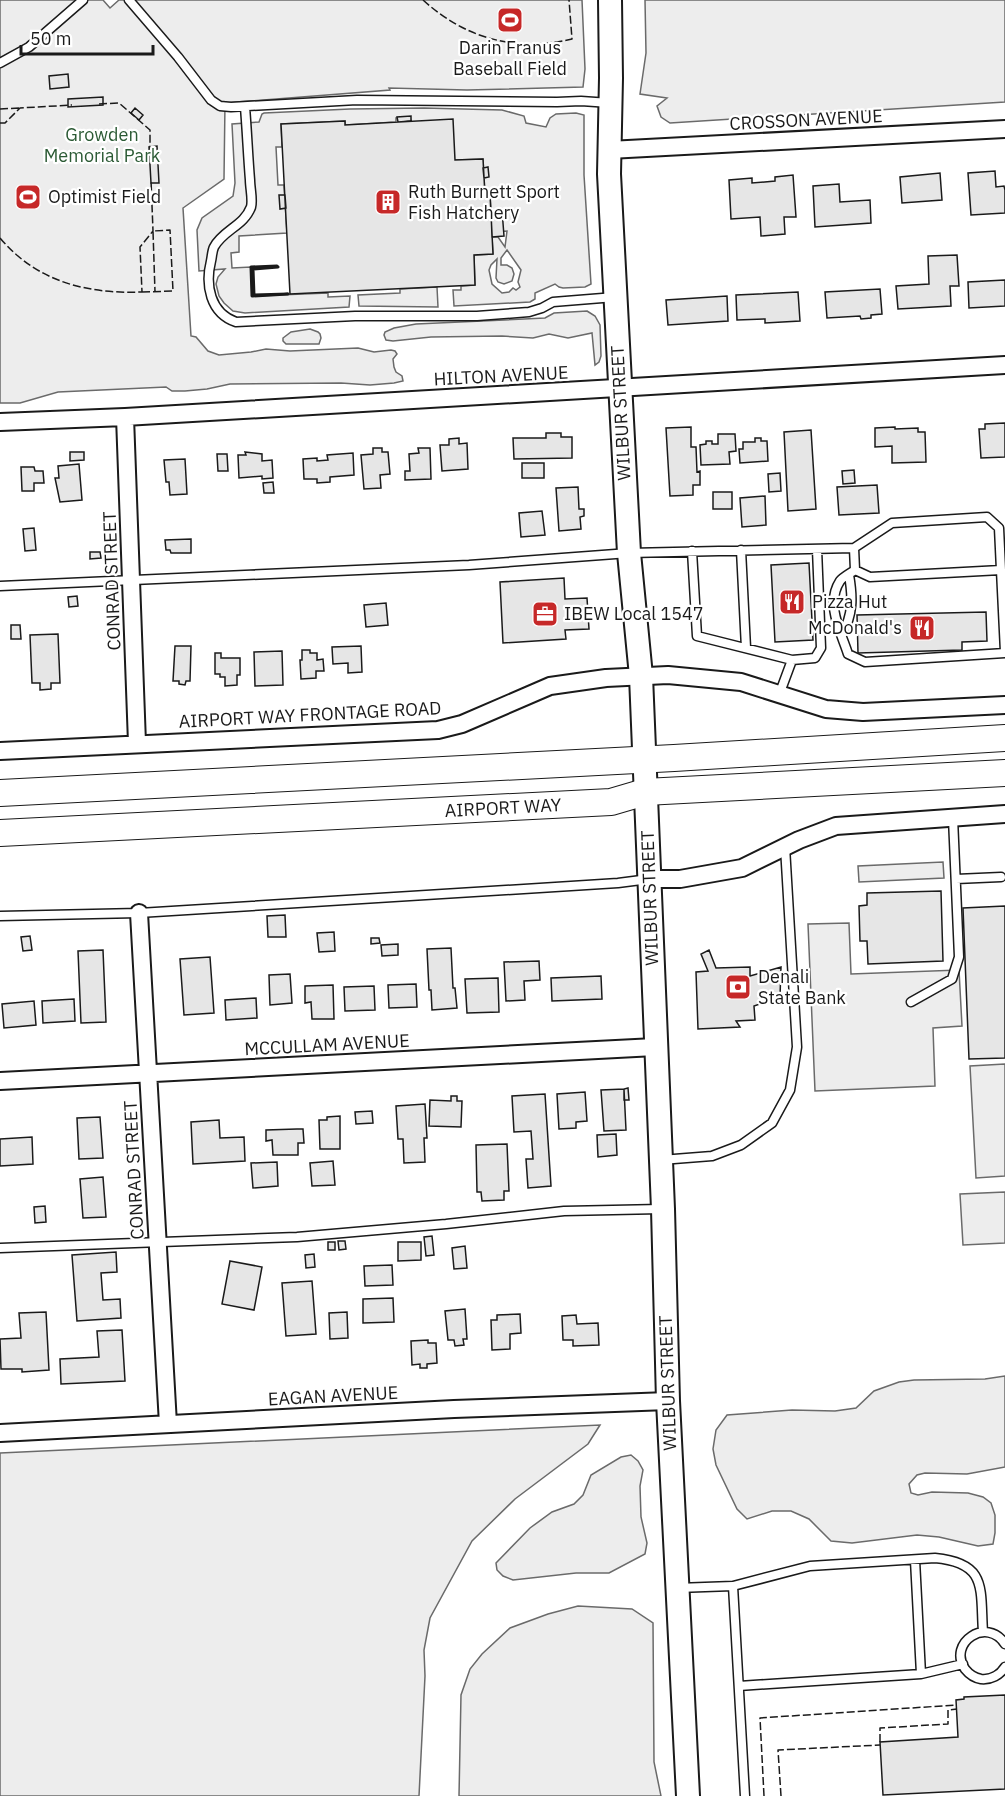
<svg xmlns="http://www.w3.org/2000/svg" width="1005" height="1796" font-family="'IBM Plex Sans',sans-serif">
<rect width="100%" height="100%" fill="#fff"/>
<path fill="#ededed" stroke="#6a6a6a" stroke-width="1.5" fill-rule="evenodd" d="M0,0H103L110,8L119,0H582L585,69L583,87L467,90L389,88L390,90L225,103L224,179L183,208L191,336L196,337L208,351L219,355L251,352L266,349L290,351L358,348L374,352L391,350L395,351L397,354L393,359L394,367L396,372L402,376L403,381L394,383L370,385L341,383L230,384L207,389L185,391H172L166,387L58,392L20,403H0Z
M645,0H1005V102L670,123L661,117L657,106L667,98L640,94L646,53Z
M424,108L502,110L524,116L526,123L546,127L550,118L556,114L576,113L584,115V175L591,284L585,287L563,288L559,287L555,284L535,293V299L530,302L454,306L453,290H461V286L475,285L474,255L493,254L492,237H498L505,247L507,231L492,232L502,214L500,210L491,211L490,195H485L483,159L455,160L411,121L410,117L396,118V122L345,125V121L281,124L282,147H276L278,185H284L287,233L239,236V252L231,253L232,268L251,267L252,296L328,293V297L350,296L349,307L245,313L233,311L224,303L219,296L216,284L218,277L225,269L199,271L197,230L202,218L233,196L235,183L232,124L259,122L262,114L264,113L350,109ZM507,250L521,270L518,282L520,287L516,290L513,288L509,292L502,293L492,284L489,270L491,265L497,259L496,278L498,282L504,284L512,281L514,274L512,268L507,265H501V258Z
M437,287L438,307L359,306L358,295L400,293V289Z
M587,311L595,316L600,325L601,356L599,362L595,365L592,333L568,338L549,334L533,338L502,336L431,337L393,341L386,340L384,335L385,332L394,328L416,324L545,318L554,313Z
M310,329L318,332L320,334L321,338L319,344H286L283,341V338L291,332Z
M943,862L944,878L859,882L858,866Z
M849,923L851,974L959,970L962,1026L933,1028L935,1086L815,1091L808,924Z
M1005,1064V1176L976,1178L970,1066Z
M1005,1192V1243L963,1245L960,1194Z
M1005,1376V1467L967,1474L925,1473L917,1475L909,1484L911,1493L918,1495L932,1492L968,1493L983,1497L991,1503L995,1515V1533L993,1544L978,1546L939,1537L917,1535L852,1543L831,1541L809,1519L791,1511H772L747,1519L737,1509L716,1465L713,1449L716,1430L727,1415L792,1410L835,1411L856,1408L874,1391L899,1382L914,1380L985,1379Z
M600,1425L588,1444L515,1499L472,1541L430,1618L424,1650L425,1676L419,1796H0V1453Z
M631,1455L638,1461L643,1470L640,1486L641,1517L647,1543L645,1554L609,1573H576L513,1580L503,1576L497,1570L496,1563L530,1528L552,1512L574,1504L583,1495L591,1475L621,1457Z
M578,1606L632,1609L653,1623L654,1762L661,1796H459L461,1695L470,1669L482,1654L510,1628L548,1614Z"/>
<path fill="#e6e6e6" stroke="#1a1a1a" stroke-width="1.5" d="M68,74L69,87L50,89L49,76Z
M103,97V105L68,107V99Z
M135,108L143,115L139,120L131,113Z
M411,116V121L398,122L397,117Z
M453,119L455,160L483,159L485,195L490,194L493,254L474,255L475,285L290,294L281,124L345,121V125Z
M157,146L159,183H151L149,147Z
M488,167L489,177L484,178L483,168Z
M995,171L996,187L1004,186L1005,190V213L971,215L968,173Z
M940,173L942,200L902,203L900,177Z
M793,175L796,217H784L785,234L761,236L760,217L731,219L729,180L752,178V183L775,181V177Z
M839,184L840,202L870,200L871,223L815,227L813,186Z
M279,195H285L286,208L280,209Z
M502,210L504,236L492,237L491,211Z
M957,255L959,286H950L951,306L898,309L896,286L929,284L928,256Z
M1005,280V306L969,308L968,282Z
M880,289L882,314L871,315V318L861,319L860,316L827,318L825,292Z
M798,292L800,321L765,323V319L737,320L736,295Z
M727,296L728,321L668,325L666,300Z
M1005,423V457L981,458L979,429H985V424Z
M691,427V447H696L697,472L700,471V485H693V495L670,496L666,428Z
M895,427V429L918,428V432H925L926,462L892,463V446L875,447V428Z
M811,430L816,509L788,511L784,432Z
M546,433H561V437H572V458L514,459L513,438H546Z
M718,434H735L736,451L729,452L730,464L701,465L700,445L706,444V441H712V444H718Z
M459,438V444L467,443L468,469L442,471L440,445H449V439Z
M755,438H761V441H767L768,461L740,463L739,449H743V442H755Z
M373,448H382V452H388L390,474L380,475L381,488L364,489L361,455L373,454Z
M418,448H430L431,479L405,480V471H410L409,454L419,453Z
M70,452H84V460L70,461Z
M245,452L262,454V461L272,460L273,478L262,479V476L239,478L238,455H246Z
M353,453L354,475L330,477V482L317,483V479H304L303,459L317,458V461L328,460L327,455Z
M217,454H227L228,471H218Z
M185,459L187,494L170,495L169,482H166L164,460Z
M522,463H544V478H522Z
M79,464L82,500L60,502L55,478H59L58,466Z
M21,467H34L35,471H43L44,483H34V491H22Z
M854,470L855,483L843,484L842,471Z
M780,473L781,491L769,492L768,474Z
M273,482L274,493H264L263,483Z
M877,485L879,513L839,515L837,487Z
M578,487L579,509H584V516L580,517L581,529L559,531L556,488Z
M713,492H732V509H713Z
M765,496L766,525L742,527L740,498Z
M542,511L545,535L521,537L519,513Z
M34,528L36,550L25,551L23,529Z
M191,539V553H171L170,550H166L165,540Z
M90,552H100L101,558L90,559Z
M809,563L813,640L775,642L771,565Z
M564,578L565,599L587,598L589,629L565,630L566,639L503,643L500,582Z
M77,596L78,606L69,607L68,597Z
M386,603L388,625L366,627L364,605Z
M986,612L987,641L962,642V650L858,653L857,615Z
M11,625H20L21,639H11Z
M58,634L60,683H51V689L40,690V683H32L30,635Z
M175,646H191L190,681H186L185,685L179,684V681H173Z
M361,646L362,672L348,673V663L333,664L332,647Z
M302,650H310V653H317V660L323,659L324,671H316V678L301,679L300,660H302Z
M282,651L283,685L255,686L254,652Z
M215,653H221V658H240V675H237V685L225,686V677H220V674H215Z
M941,891L943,961L868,964L867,941H860L859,906L867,905V893Z
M1005,906V1058L969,1059L963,908Z
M285,915L286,937H268L267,916Z
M334,932L335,951L319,952L317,933Z
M30,936L32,950L23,951L21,937Z
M371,938H379L380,943L371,944Z
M398,944V955L382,956L381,945Z
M451,948L453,988H455L457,1008L432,1010L431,990H429L427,949Z
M103,950L106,1022L81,1023L78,951Z
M709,950L716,968L750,967V976L781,967L780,997L754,1006L755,1020L736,1021L740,1027L698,1029L696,972L708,971L701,954Z
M210,957L214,1013L184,1015L180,959Z
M539,961L540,980L524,981L525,1000L506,1001L504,962Z
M290,974L292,1003L270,1005L269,975Z
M601,976L602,999L552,1001L551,978Z
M498,978L499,1012L467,1013L465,979Z
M416,984L417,1007L389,1008L388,985Z
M333,985L334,1019H312L311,1002L305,1003V986Z
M374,986L375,1010L345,1011L344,987Z
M256,998L257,1018L226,1020L225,1000Z
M74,999L75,1021L43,1023L42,1001Z
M34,1001L36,1025L4,1028L2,1004Z
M628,1088L629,1100H624V1089Z
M624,1089L626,1130L604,1131L601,1090Z
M585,1092L587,1121L576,1122V1128L559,1129L557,1094Z
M545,1094L551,1186L528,1188L526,1159H533L531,1131L514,1132L512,1096Z
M451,1096H457V1101H462L461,1127L429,1126L430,1100L451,1101Z
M425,1104L427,1138H424L425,1162L404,1163L403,1139H398L396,1106Z
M372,1111L373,1123L356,1124L355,1112Z
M340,1116V1149H320L319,1120H327V1117Z
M100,1117L103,1158L79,1159L77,1118Z
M219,1120L220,1138L244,1137L245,1161L193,1164L191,1122Z
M297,1129H303L304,1143H298V1155H273L272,1140L266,1141V1130Z
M616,1134L617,1155L598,1157L597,1135Z
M32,1137L33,1164L0,1166V1139Z
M507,1144L509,1191H504V1200L482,1201L481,1192H477L476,1145Z
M333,1161L335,1185L312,1186L310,1163Z
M277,1162L278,1186L253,1188L251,1163Z
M103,1177L106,1217L83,1218L80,1179Z
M45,1206L46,1222L35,1223L34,1207Z
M432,1236L434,1255L426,1256L424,1237Z
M338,1241H345L346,1249L339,1250Z
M328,1242H335V1250H328Z
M398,1242H421V1260L398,1261Z
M465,1246L467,1268L454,1269L452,1248Z
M116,1252L117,1272L101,1273L103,1300L120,1299L121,1318L77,1321L72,1255Z
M314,1254L315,1267L306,1268L305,1255Z
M230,1261L262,1267L254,1310L222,1304Z
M392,1265L393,1285L365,1286L364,1266Z
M312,1281L316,1334L286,1336L282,1283Z
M393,1298L394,1322L363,1323V1299Z
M465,1309L467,1339H463L464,1345L455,1346L454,1340H448L445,1311Z
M46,1312L49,1370L22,1372V1369H1L0,1339L21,1338L19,1313Z
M347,1312L348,1338L330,1339L329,1313Z
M520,1314L521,1333L510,1334V1349L492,1350L491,1320H497V1315Z
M576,1315L577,1324L598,1323L599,1345L573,1346V1340H563L562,1316Z
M122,1330L125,1381L61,1384L60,1359L99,1357L97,1331Z
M428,1340V1343H436L437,1363L427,1364V1368H420V1364L412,1365L411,1341Z
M1005,1695V1789L883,1795L880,1742L958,1737L956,1700L964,1699V1697Z"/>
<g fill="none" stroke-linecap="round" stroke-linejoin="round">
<g stroke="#1a1a1a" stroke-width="11">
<path id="lane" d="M129,0L178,57L211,100L220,106L231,107L357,100L557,102L581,101L610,103
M0,63L29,47L83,0
M245,107C247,131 248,156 250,180C250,188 253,200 251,207C244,226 223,230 214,247C212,251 212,257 211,261C205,285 210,313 236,322L355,316H477L529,312L542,308L553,302L615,297
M854,548L892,523L987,517L999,528L1001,570
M741,550L746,648
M692,551L697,636L792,660
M855,570C851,573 843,577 840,581C825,604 841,632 848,654L865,662L1005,653
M855,570L870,577L1001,570L1005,652
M0,586L469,565L629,553L854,548L855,570
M842,635C853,614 853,598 849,575
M779,695L792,660L815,658L821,648L817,549
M956,879L1001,877
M0,916L139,913L618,883L649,879
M911,1002L952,979L959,957L953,818
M661,1160L712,1156L741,1145L772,1123L790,1090L797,1047L785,847
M0,1248L297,1237L446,1224L564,1211L661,1209
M915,1560L921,1674
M733,1586L810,1566L935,1558C988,1563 980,1589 983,1632
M677,1588L733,1586L745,1796
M1005,1644C987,1616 947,1643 965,1669C969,1674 975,1678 981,1679C991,1680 1000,1675 1005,1667
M739,1686L921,1674L963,1664"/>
</g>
<g stroke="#1a1a1a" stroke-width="20">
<path id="street" d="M609,150L1005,129
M125,417L137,743
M0,422L125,417L1005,365
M0,751L438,730L462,724L550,686L606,678L668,675L741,682L826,709L863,712L1005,705
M650,879H680L742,868L799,840L836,826L1005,814
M139,913L168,1424
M0,1081L655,1047
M0,1433L454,1409L668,1401"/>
</g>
<g stroke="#1a1a1a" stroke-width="26">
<path id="secondary" d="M610,0L611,78L609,174L629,553L641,676L663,1209L668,1401L688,1796"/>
</g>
<g stroke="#1a1a1a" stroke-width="28">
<path id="primary" d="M0,793L674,758L1005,738
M0,833L611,802L645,792L1005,773"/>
</g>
<use href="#lane" stroke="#fff" stroke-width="8"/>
<use href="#street" stroke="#fff" stroke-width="16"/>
<use href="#secondary" stroke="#fff" stroke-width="22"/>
<use href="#primary" stroke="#fff" stroke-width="26"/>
<path stroke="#1a1a1a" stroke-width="1.5" stroke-dasharray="8 3" stroke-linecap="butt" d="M423,0C466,39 515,52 572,39L569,0
M99,104L119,103L150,130V150
M0,109L20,108
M0,123H5L20,108L72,105
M0,238C37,282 87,294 142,292L140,247L153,231L151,180
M142,292L173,291L170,230L153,231L155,292
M880,1742V1728L948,1724V1710L957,1709
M764,1796L760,1718L956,1705
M781,1796L778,1750L880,1745"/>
<path stroke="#1a1a1a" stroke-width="3" d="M277,266L278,267L253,269L254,295L288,294L252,296L251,267Z"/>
</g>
<defs>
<g id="stadium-square" transform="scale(1.35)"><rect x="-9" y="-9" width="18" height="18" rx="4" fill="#c62828" stroke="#fff"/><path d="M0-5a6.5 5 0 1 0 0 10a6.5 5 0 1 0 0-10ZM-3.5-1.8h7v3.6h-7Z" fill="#fff"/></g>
<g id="building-square" transform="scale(1.35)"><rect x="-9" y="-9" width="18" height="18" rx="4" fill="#c62828" stroke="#fff"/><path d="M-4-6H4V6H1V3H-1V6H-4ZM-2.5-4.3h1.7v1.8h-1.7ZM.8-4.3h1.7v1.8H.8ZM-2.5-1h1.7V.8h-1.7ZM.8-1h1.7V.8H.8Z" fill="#fff"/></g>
<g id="restaurant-square" transform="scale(1.35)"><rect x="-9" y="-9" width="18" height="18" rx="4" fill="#c62828" stroke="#fff"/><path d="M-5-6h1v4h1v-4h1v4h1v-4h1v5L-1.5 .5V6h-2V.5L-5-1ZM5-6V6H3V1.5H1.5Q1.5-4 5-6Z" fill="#fff"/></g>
<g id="office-square" transform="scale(1.35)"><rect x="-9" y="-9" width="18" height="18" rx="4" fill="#c62828" stroke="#fff"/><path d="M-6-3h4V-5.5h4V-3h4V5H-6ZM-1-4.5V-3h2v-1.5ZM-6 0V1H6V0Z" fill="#fff"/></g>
<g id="bank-square" transform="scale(1.35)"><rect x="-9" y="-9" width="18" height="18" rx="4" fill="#c62828" stroke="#fff"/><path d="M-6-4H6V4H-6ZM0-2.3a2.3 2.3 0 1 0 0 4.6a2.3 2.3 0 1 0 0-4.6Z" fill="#fff"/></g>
</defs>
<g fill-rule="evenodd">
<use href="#stadium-square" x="510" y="20"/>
<use href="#stadium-square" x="28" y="197"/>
<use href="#building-square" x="388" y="202"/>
<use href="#restaurant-square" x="792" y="602"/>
<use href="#office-square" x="545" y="614"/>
<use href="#restaurant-square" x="922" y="628"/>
<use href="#bank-square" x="738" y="987"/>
</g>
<g text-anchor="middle" stroke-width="4.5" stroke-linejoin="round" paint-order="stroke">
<g font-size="18" fill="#1a1a1a" stroke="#fff" text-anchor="start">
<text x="510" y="54" text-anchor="middle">Darin Franus<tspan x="510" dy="21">Baseball Field</tspan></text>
<text x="408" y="198">Ruth Burnett Sport<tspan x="408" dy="21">Fish Hatchery</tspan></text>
<text x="48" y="203">Optimist Field</text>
<text x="812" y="608">Pizza Hut</text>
<text x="564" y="620">IBEW Local 1547</text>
<text x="902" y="634" text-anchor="end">McDonald's</text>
<text x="758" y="983">Denali<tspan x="758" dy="21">State Bank</tspan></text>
</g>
<g font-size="18" fill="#1a1a1a" stroke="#fff">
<text transform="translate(806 120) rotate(-3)" y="6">CROSSON AVENUE</text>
<text transform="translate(501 376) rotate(-3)" y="6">HILTON AVENUE</text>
<text transform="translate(621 413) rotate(-93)" y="6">WILBUR STREET</text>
<text transform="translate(112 581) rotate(-92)" y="6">CONRAD STREET</text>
<text transform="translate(310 715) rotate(-3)" y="6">AIRPORT WAY FRONTAGE ROAD</text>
<text transform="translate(503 808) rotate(-3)" y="6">AIRPORT WAY</text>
<text transform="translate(650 898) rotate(-92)" y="6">WILBUR STREET</text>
<text transform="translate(327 1045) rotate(-3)" y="6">MCCULLAM AVENUE</text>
<text transform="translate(134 1170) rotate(-93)" y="6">CONRAD STREET</text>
<text transform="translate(668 1383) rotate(-92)" y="6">WILBUR STREET</text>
<text transform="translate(333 1396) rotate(-3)" y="6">EAGAN AVENUE</text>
</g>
<g font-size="18" fill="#2b5a34" stroke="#fff">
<text x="102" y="141">Growden<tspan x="102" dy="21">Memorial Park</tspan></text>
</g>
</g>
<path d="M21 45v9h132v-9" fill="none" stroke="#1a1a1a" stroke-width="3"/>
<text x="30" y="45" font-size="18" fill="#1a1a1a" stroke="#ffffff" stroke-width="4.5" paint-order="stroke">50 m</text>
</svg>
